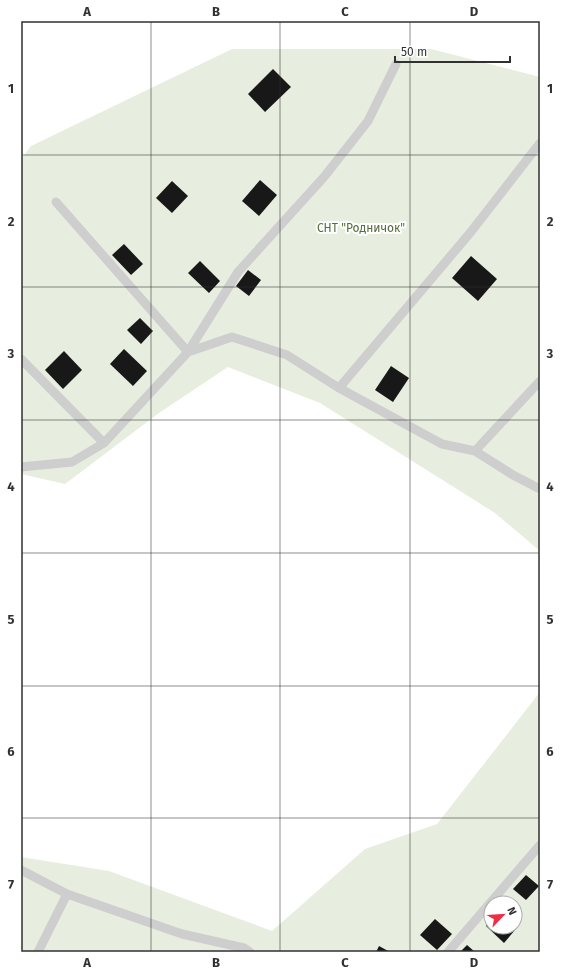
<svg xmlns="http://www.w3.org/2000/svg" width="561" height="973" font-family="'Fira Sans',sans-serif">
<rect width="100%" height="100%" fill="#fff"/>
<path fill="#e7eedf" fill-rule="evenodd" d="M232,49H431L540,77V551L495,513L320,403L228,367L159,413L65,484L21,474V159L31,146Z
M540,692V952H21V857L109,871L272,931L365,849L437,824ZM491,903H515V927H491Z"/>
<path fill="#181818" d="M273,69L291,87L265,112L248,94Z
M260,180L277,195L259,216L242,201Z
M172,181L188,196L172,213L156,198Z
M124,244L143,264L131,275L112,255Z
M471,256L497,279L478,301L452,278Z
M200,261L220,281L209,293L188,273Z
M248,270L261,280L249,296L236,286Z
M140,318L153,331L141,344L127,330Z
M124,349L147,371L133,386L110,364Z
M64,351L82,370L63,389L45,370Z
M391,366L409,378L393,402L375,390Z
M526,875L539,886L526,900L513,889Z
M435,919L452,934L437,950L420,935Z
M491,920V927H512L515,930L504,943L486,926Z
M467,945L475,952H460Z
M379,946L390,952H376Z"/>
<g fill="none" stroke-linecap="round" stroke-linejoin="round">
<path stroke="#cecece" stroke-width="9" d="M56,202L188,352L238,272L324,177L368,121L396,64
M21,359L104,443
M339,388L470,233L540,143
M475,451L540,381
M21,467L72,462L104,443L188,352L232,337L287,355L339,388L442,444L475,451L513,475L538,488H540
M21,870L67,894L182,934L244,948L250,952
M38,952L67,894
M448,952L540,845"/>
</g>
<path fill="none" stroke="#313131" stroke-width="1" stroke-opacity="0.55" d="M151,21V952M280,21V952M410,21V952M21,155H540M21,287H540M21,420H540M21,553H540M21,686H540M21,818H540"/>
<g text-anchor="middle" stroke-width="4" stroke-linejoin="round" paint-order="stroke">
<g font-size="12" fill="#566f3c" stroke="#fff">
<text x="361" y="232">СНТ "Родничок"</text>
</g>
</g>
<rect width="561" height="973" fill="none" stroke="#ffffff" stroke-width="44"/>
<g transform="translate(503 915) rotate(65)"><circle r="19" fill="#ffffff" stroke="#adadad"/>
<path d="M0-3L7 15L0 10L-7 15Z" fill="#ec2f44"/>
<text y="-6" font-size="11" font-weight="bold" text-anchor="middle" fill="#313131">N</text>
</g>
<path d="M395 56v6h115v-6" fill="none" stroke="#313131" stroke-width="2"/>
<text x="401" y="56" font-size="12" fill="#313131" stroke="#ffffff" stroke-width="3" paint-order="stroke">50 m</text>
<rect x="22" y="22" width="517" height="929" fill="none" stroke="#313131" stroke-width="1.5"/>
<g font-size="13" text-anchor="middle" font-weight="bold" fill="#313131">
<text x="87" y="16">A</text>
<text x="216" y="16">B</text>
<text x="345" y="16">C</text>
<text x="474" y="16">D</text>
<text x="11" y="93">1</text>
<text x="550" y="93">1</text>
<text x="11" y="226">2</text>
<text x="550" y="226">2</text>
<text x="11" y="358">3</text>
<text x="550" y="358">3</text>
<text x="11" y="491">4</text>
<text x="550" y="491">4</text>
<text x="11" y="624">5</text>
<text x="550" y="624">5</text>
<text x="11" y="756">6</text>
<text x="550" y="756">6</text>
<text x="11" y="889">7</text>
<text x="550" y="889">7</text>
<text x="87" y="967">A</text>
<text x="216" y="967">B</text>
<text x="345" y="967">C</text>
<text x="474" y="967">D</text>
</g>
</svg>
